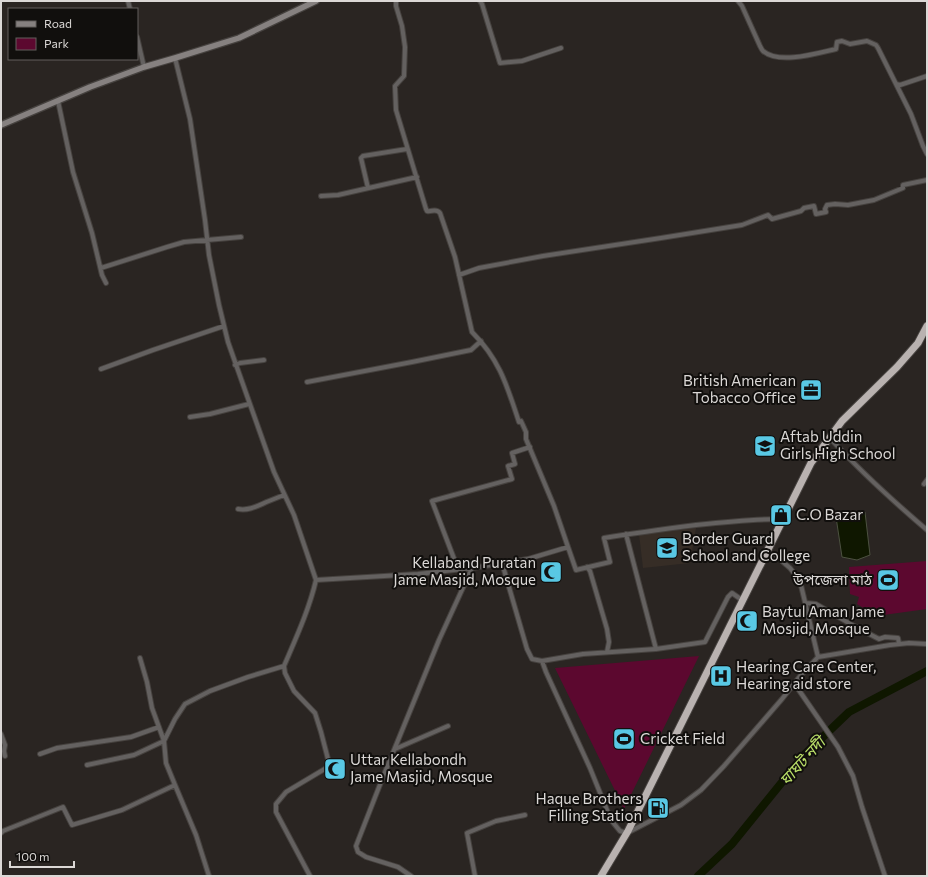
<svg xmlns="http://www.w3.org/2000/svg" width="928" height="877" font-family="Commissioner,'Noto Sans Bengali',sans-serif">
<rect width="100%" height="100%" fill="#2a2522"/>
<path fill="#362d26" d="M696,528L690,563L643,568L639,534Z"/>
<path fill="#5c082f" d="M927,561V609L876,616L857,604L859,597L850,594L849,567Z
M699,656L624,809L555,668Z"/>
<path fill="#0f1700" stroke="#4c5140" d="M865,512L870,555L857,560L842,557L836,517Z"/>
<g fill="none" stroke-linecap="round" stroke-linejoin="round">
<path stroke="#0f1700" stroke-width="8" d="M698,876L732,844L804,755L849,712L927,671"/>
<g stroke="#46423f" stroke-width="6">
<path id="street" d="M128,1L130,9
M396,1V6L402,26L405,47L404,76L395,86L396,110L426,209L427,211C432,212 436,208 440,213L455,257L472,332C500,360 507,386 519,422L521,421L526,432V439L554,506L568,547
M480,1L482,4L500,63L522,61L561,48
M738,1L742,6L760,46C761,48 762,50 763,51C779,65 818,53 836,49L837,42L842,41L850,44L867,41L876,45L878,48L896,84L900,85L927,76
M137,37L144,67
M175,58L190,119L205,220L209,255L219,305L228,342L274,472L294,515L316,580
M896,84L911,114L923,146L927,154
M58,101L73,172L92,233L102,275L106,283
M368,188L361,158L363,156L407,149
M321,196L338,195L417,177
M101,268L167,247L184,242L241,237
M459,275L479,268L543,256L661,238L742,225L768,215L772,219L801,211L804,208L814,206L816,214L826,212L825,209L827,205L835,204L848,205L874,200L903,188V185L927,180
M235,365L240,363L264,360
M101,369L153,350L224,326
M307,382L412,362L471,350L481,341
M190,417L210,414L249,404
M829,437C859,470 893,501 927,530
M924,484L927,480
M238,509C250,511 259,505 269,501C274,499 279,497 284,495
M626,534L656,649L705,642L728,597L732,593L742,600
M502,563L527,649L532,659L542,661L583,654L656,649
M587,567L590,571L607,629L609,642L607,652
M458,569L432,501L512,479L508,466L515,464L512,453L530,447
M806,603L816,604L854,626L879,639L885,637L898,638L899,644
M818,657L890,645L909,643L927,644
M542,661L546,672L590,768L611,820L620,831L627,833L681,805L701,790L724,766L782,699L801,675L818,657L800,581L790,568L776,556L766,553
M794,683L838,747L853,776L862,807L885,876
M1,734L5,745L4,751L5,756
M395,749L448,726
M40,754L57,748L131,737L159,727
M87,765L134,755L164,741L152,708L147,682L140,658
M175,785L166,763L164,741L175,719L185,704L210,691L248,677L284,666
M1,833L3,831L63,807L72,825L122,810L175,785L196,835L209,876
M310,876L276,812V804L286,792L328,767L329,763L321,732L315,713L294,691L285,673L284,666C296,638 309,610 316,580L418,574L472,568L528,559L568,547L576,570L610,562L604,538C635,533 665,529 696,525C725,522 754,519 783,519
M411,876L398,867L366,857L358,852L356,846L381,782L439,640L472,568
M475,876L467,833L496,821L525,815"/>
</g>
<g stroke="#46423f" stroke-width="8">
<path id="secondary" d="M1,125L90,87L144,67L175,58L239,38L316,1"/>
</g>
<g stroke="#46423f" stroke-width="9">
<path id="highway" d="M601,876L628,831L811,463L842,421L897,367L918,343L927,326"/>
</g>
<use href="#street" stroke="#646160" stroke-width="4"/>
<use href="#secondary" stroke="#868180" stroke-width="5.5"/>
<use href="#highway" stroke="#b9b2b0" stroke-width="7"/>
</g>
<defs>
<g id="office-square" transform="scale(1.15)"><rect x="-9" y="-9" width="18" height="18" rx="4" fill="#59c8e4" stroke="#110f0d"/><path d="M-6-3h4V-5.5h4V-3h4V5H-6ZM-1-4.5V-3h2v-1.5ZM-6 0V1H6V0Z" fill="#111"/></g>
<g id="school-square" transform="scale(1.15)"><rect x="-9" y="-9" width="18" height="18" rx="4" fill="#59c8e4" stroke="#110f0d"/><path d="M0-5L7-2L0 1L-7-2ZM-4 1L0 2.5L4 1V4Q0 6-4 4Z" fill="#111"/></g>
<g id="shop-square" transform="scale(1.15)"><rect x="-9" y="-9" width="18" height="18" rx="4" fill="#59c8e4" stroke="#110f0d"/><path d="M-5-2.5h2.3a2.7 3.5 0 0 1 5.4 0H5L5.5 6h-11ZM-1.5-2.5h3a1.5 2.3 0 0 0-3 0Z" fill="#111"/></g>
<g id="university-square" transform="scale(1.15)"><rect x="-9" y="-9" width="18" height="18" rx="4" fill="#59c8e4" stroke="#110f0d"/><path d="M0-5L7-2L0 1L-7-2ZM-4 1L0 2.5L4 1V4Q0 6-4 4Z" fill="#111"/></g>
<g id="mosque-square" transform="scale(1.15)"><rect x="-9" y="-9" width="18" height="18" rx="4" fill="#59c8e4" stroke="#110f0d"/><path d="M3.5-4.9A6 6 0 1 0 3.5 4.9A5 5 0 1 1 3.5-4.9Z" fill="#111"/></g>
<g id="stadium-square" transform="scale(1.15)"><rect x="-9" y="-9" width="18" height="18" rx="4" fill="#59c8e4" stroke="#110f0d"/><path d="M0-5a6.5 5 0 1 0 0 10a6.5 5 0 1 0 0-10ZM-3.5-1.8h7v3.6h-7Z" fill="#111"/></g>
<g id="hospital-square" transform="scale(1.15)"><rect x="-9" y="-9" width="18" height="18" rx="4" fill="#59c8e4" stroke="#110f0d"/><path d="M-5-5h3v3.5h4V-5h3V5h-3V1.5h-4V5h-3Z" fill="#111"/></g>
<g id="fuel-square" transform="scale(1.15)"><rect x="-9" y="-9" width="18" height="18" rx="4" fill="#59c8e4" stroke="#110f0d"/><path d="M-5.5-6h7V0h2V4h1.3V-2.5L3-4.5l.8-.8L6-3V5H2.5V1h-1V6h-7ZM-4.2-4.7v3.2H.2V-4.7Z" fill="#111"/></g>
</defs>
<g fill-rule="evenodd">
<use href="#office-square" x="811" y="390"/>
<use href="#school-square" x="765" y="446"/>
<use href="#shop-square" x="781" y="515"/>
<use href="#university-square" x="667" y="548"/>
<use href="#mosque-square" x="551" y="572"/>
<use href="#stadium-square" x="888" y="580"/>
<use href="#mosque-square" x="747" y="621"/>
<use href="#hospital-square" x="721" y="676"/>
<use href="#stadium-square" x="624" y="739"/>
<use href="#mosque-square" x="335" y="769"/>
<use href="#fuel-square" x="658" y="808"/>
</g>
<g text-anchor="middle" stroke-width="4" stroke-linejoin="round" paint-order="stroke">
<g font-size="15" fill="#dbd8d6" stroke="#110f0d" text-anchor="start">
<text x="796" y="386" text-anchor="end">British American<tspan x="796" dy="17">Tobacco Office</tspan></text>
<text x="780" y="442">Aftab Uddin<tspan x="780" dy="17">Girls High School</tspan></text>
<text x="796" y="520">C.O Bazar</text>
<text x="682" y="544">Border Guard<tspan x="682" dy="17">School and College</tspan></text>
<text x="536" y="568" text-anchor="end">Kellaband Puratan<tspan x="536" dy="17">Jame Masjid, Mosque</tspan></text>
<text x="872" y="585" text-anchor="end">উপজেলা মাঠ</text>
<text x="762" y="617">Baytul Aman Jame<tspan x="762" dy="17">Mosjid, Mosque</tspan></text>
<text x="736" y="672">Hearing Care Center,<tspan x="736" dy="17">Hearing aid store</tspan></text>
<text x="640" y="744">Cricket Field</text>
<text x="350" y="765">Uttar Kellabondh<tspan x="350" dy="17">Jame Masjid, Mosque</tspan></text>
<text x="642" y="804" text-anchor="end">Haque Brothers<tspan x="642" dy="17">Filling Station</tspan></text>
</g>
<g font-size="16" font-style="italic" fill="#bbe069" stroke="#110f0d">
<text transform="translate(802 761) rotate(-48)" y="6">ঘাঘট নদী</text>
</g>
</g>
<rect width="928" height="877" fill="none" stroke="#dbd8d6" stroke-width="4"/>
<rect x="8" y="8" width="130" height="52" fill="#110f0d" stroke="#625f5d"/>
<rect x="16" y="21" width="20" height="6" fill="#868180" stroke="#625f5d"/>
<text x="44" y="28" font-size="12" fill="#dbd8d6">Road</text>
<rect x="16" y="38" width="20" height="12" fill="#5c082f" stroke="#625f5d"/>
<text x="44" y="48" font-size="12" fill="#dbd8d6">Park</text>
<path d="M10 861v6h64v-6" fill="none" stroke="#dbd8d6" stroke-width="2"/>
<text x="16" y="861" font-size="12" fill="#dbd8d6" stroke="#110f0d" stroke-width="3" paint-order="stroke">100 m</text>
</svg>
